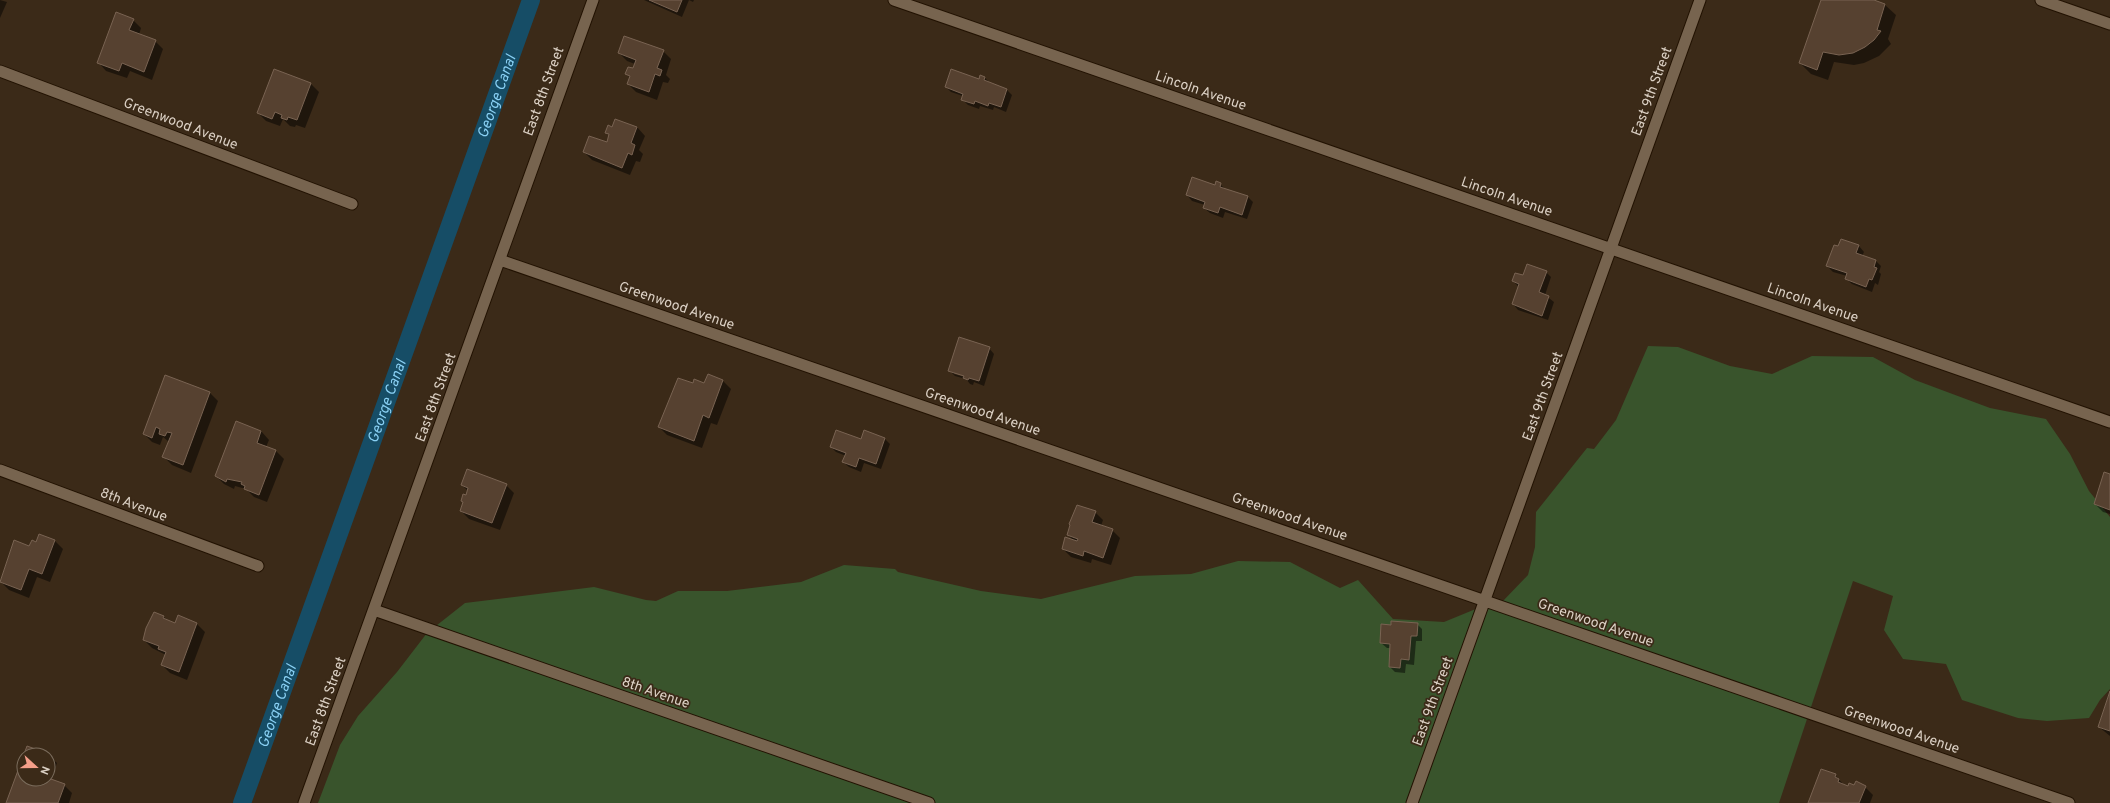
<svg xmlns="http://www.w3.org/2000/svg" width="2110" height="803" font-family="Overpass,sans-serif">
<rect width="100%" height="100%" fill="#3b2a18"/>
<path fill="#39542c" d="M1648,346L1678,347L1730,366L1772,374L1812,356L1873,357L1915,380L1990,408L2046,419L2070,454L2089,491L2110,517V689L2100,700L2089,718L2047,721L2018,718L1962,700L1946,664L1903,659L1884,630L1893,596L1853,581L1779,803H318L340,745L358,716L397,672L427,633L465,603L594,587L646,600L656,601L678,591H727L801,582L844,565L895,569L898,572L981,591L1041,599L1135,576L1191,574L1238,561L1290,562L1340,588L1358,580L1393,619L1444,622L1483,606L1502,602L1528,575L1535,547L1536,512L1587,448L1594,449L1616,420Z"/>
<path fill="#0007" fill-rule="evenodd" d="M0,0L7,2L0,18Z
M644,0H694L693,2L689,0L682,17Z
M1822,0H1871L1885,5L1896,15L1888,39L1891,44L1879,56L1864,63L1854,65L1834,62L1828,80L1811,74L1800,63Z
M133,20L141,28L139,35L155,41L163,49L152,80L130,71L127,78L106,71L98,62Z
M663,51L671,59L666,75L670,79L668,83L663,82L657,100L636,92L628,84L630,78L627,74L633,70L635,64L627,61L619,53Z
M275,70L311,84L319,92L305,128L296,125L295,127L290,126L283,119L280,126L266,121L258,113Z
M985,78L990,83L1007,90L1012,95L1006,112L994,107L993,110L980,106L979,109L968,105L962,99L963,96L951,92L946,87L980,80Z
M637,127L645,136L639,150L643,154L640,162L636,161L630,175L592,160L584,152L607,143L610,136L606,132L613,128Z
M1220,184L1226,190L1248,197L1253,202L1247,219L1225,212L1223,218L1210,213L1204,208L1205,205L1192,201L1187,195Z
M1842,240L1859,246L1864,252L1862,256L1876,261L1881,266L1879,272L1881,274L1878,285L1875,283L1872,292L1852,284L1846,279L1847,276L1833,272L1827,266Z
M1546,272L1551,277L1545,295L1554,302L1548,320L1518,310L1513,304L1519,287L1513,281Z
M989,348L994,354L984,386L974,382L973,385L970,384L966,379L955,376L949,370ZM954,372L969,376L968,378L954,374Z
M708,375L723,381L731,389L717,425L711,423L702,448L667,435L659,427L693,384L705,385Z
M166,376L210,393L218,401L191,473L172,465L164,457L169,442L163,437L160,445L152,442L144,434Z
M261,431L269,440L266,447L276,451L284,459L267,502L254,497L246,489L235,486L234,489L224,484L216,476Z
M865,431L885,439L890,444L881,469L864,463L861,472L849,467L843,462L846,456L836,452L831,447L862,440Z
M2110,475V514L2103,512L2095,504Z
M462,485H506L514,493L500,530L469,519L461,511L468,491Z
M1095,512L1103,520L1101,526L1112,530L1120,538L1111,565L1092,559L1091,563L1071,557L1063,549L1074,541L1068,535Z
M55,541L63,549L50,582L37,577L29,598L9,590L1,582L37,543Z
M163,616L169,622L175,624L196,623L205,632L187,680L170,673L162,665L166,655L152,648L144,640Z
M1417,624L1422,629V641H1416L1414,665L1406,664L1405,673L1395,672L1390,667L1391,648H1387L1381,643L1392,626Z
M2110,694V736L2099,727Z
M48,755L57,763L51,780L64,785L72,793L69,803H8L24,757V779H48Z
M1835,775L1843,784L1849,787H1865L1873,795L1870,803H1809Z"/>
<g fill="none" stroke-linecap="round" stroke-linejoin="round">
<path stroke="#164d66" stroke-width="18" id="s1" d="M242,803L531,0"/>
</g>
<path fill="#564130" stroke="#796352" d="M649,0H682L677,12Z
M1821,0H1874L1885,4L1877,30L1881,31L1874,40L1865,47L1853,53L1839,55L1823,52L1817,70L1799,63Z
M116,12L134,19L129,30L156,40L144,72L122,63L119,71L97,63Z
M624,36L664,50L657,68L662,70L660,76L655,74L649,92L627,84L630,76L625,74L628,67L633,68L636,60L618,53Z
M274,69L311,83L297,120L288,117L287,120L281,118L282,115L275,112L272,119L257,113Z
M951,69L979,79L980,75L985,77L984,80L1007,89L1001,107L989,103L988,106L975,101L974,104L961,100L963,94L945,87Z
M615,119L637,127L631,143L635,145L632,155L628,153L622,168L583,152L589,136L607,142L609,134L605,133L608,125L612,127Z
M1192,177L1215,185L1216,181L1221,183L1220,187L1248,196L1242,215L1220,207L1218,213L1203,208L1205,202L1186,195Z
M1841,239L1859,245L1856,253L1876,260L1874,267L1877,268L1872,280L1869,279L1866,287L1845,279L1847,273L1826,266L1834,245L1838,246Z
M1527,264L1547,271L1539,292L1549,296L1542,316L1512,304L1519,284L1512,281L1515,273L1523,275Z
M959,337L990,347L979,381L969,378L968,380L963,378L964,376L948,371Z
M708,374L723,380L709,418L703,415L694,441L658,427L678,378L693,383L694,379L704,383Z
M165,375L210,392L183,465L162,457L172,433L167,432L165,436L159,434L160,429L156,427L152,438L143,434Z
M236,421L261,431L257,443L276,450L259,495L244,489L245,486L241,484L242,482L227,479L226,482L215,476Z
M836,430L861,439L864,430L885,438L876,464L859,458L856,467L842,462L846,453L830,447Z
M467,469L507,484L492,523L460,511L463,502L461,501L463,494L466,495L468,488L461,485Z
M2104,472L2110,474V510L2094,504Z
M1077,505L1096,511L1092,522L1113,529L1103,558L1084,551L1083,556L1062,549L1065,537L1077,541L1078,539L1067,535L1070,525L1069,524Z
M39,534L55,540L42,574L29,569L21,590L0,582L14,540L29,546L32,540L36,542Z
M154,612L164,616L163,618L175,623L178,615L197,623L179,672L161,665L166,652L158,649L159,646L143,640L146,628Z
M1391,621L1418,623L1417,636H1411L1409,660L1401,659L1400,668L1389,667L1390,644L1380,643L1381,624L1391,625Z
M2110,691V731L2098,727Z
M27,746L49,754L48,758V755H24V779L48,778L65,784L58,803H6Z
M1821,769L1836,774L1835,777L1839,779L1838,782L1848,786L1849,783L1854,785L1856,781L1866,786L1859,803H1808Z"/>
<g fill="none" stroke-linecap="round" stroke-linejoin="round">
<g stroke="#221202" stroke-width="13">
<path id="minor" d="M894,0L2110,422
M2041,0L2110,24
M0,71L352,204
M500,260L2069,803
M0,470L258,566
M374,610L929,803
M304,803L593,0
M1412,803L1700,0"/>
</g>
<use href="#minor" stroke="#77644f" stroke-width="11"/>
</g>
<g text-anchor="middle" stroke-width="3.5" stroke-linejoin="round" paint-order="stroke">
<g font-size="14" fill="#dcd1c5" stroke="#3b2a18">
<text transform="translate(1201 90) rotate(19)" y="5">Lincoln Avenue</text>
<text transform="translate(543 91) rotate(-70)" y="5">East 8th Street</text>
<text transform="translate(1651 91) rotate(-70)" y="5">East 9th Street</text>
<text transform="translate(181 123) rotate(21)" y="5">Greenwood Avenue</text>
<text transform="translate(1507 196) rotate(19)" y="5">Lincoln Avenue</text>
<text transform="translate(1813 302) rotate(19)" y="5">Lincoln Avenue</text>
<text transform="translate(677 305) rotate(19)" y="5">Greenwood Avenue</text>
<text transform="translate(1542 396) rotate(-70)" y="5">East 9th Street</text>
<text transform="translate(435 397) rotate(-70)" y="5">East 8th Street</text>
<text transform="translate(983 411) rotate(19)" y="5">Greenwood Avenue</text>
<text transform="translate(134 504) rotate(21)" y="5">8th Avenue</text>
<text transform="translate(1290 516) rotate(19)" y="5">Greenwood Avenue</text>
<text transform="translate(1596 622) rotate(19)" y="5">Greenwood Avenue</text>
<text transform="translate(656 692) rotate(19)" y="5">8th Avenue</text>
<text transform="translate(325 701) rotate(-70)" y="5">East 8th Street</text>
<text transform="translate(1432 701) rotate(-70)" y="5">East 9th Street</text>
<text transform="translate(1902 729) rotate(19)" y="5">Greenwood Avenue</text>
</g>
<g font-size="15" font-style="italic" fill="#89d0f4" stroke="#3b2a18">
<text dy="5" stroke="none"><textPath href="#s1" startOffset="751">George Canal</textPath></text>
<text dy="5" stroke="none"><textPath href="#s1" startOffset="427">George Canal</textPath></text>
<text dy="5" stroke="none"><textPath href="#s1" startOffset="103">George Canal</textPath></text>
</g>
</g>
<g transform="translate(36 767) rotate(111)"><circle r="19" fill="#3b2a18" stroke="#7b6d5d"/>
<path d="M0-3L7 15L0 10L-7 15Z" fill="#f49e89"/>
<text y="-6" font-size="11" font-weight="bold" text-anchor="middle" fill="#dcd1c5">N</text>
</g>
</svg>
